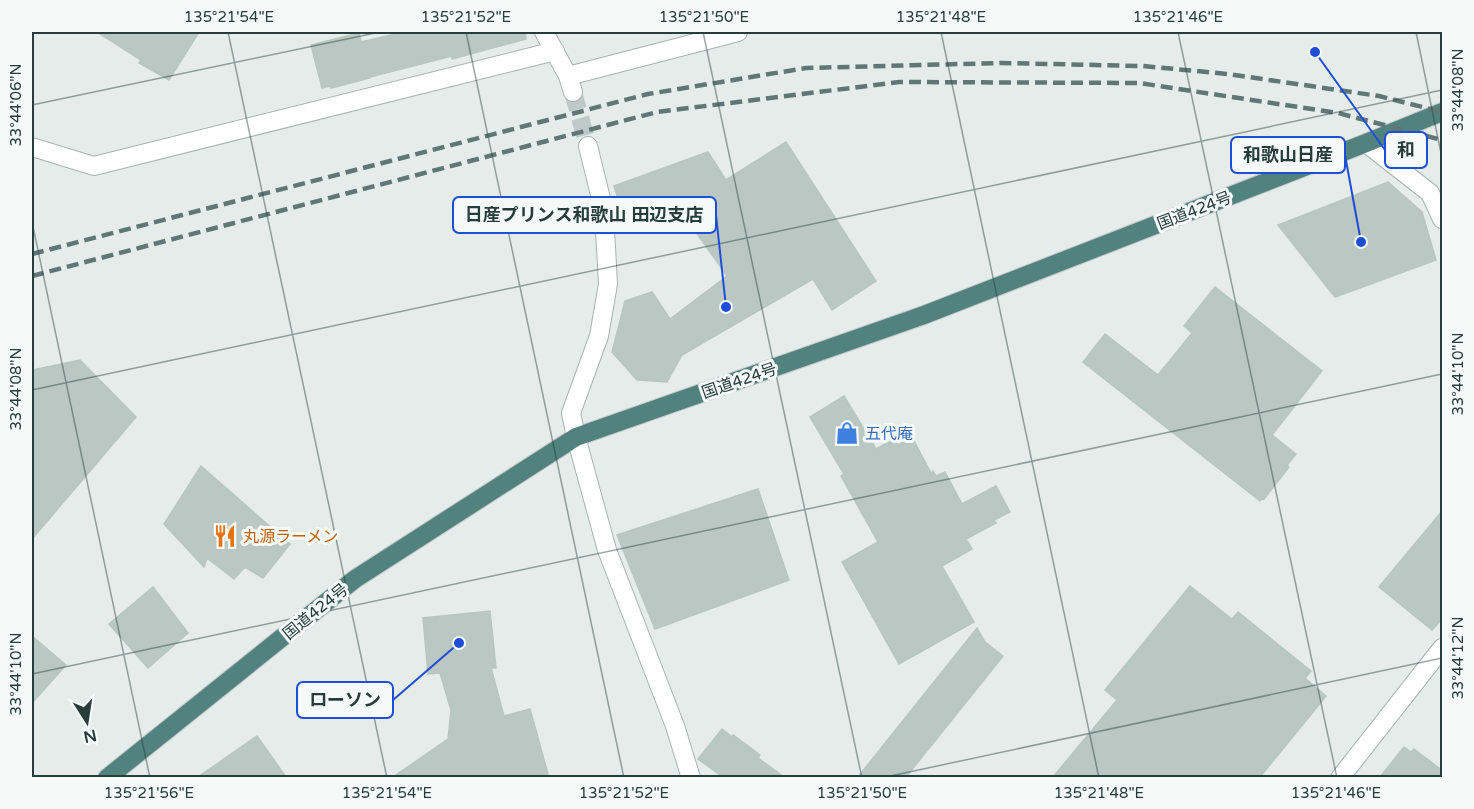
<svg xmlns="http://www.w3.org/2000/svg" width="1474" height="809" font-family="'Varela Round','Noto Sans JP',sans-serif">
<rect width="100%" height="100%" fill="#e5ecea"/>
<path fill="#bac7c3" stroke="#b8c6c2" stroke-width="1.5" d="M97,32H199L169,80L139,63L141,60Z
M404,32H525L526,39L452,59V56L370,77V78L331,88L330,86L322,88L311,45L359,33L361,42Z
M786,142L876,281L832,310L813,279L682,355L667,382L637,380L612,352L625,301L652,292L670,319L727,276L679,208L624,218L614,186L708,152L726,180Z
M1388,182L1422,212L1436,260L1335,297L1278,225Z
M1215,287L1322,371L1272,435L1296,454L1287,465L1289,467L1264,499L1262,498L1260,501L1083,362L1105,334L1158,375L1192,333L1184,326Z
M80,360L136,417L32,539V370Z
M844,396L876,449L904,434L909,441L913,439L931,473L933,471L936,476L945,472L962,504L996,486L1010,512L994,520L996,523L966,539L972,549L942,566L974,622L899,664L842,562L878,542L841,476L844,474L810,417Z
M201,466L290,544L263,578L245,567L234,579L207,558L204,567L164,524Z
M758,489L789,580L655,629L617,535Z
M1443,510V618L1432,630L1379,587Z
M1190,586L1232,619L1238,612L1311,671L1305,678L1326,696L1260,777H1053L1117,700L1105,690Z
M153,587L188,633L148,668L109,624Z
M490,611L496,668H491L504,716L530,709L548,774L534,777H393L448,739L451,710L440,673L428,674L423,618Z
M977,628L985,642L1003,656L906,777H858Z
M32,636L66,665L32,703Z
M722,729L732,737L733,735L760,755L758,758L784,777H723L698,759Z
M257,736L286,777H198Z
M1404,747L1411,752L1414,749L1443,771V777H1380Z"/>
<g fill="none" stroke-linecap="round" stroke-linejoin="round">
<path stroke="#bfc9c7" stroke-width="18" stroke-dasharray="18 9" stroke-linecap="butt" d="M573,92L588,146"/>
<g stroke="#a8b4b2" stroke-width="20">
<path id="minor" d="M544,32L568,76L573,92
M568,76L738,32
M1366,143L1430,193L1442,219
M588,146L604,211L608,284L599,336L571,413L576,437L607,550L675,726L691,778
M32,147L94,166L555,51
M1340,778L1442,648"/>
</g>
<g stroke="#c2c9c8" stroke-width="20">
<path id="trunk" d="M107,778L355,579L576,437L924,315L1366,143L1442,112"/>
</g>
<use href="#minor" stroke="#fff" stroke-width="18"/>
<use href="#trunk" stroke="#51827e" stroke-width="18"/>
<path stroke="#607875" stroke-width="4.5" stroke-dasharray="12 6" stroke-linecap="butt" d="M32,254L648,94L806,68L1000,63L1143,66L1228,74L1379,96L1442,112
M32,276L657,112L899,82L1139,83L1338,113L1442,140"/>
</g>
<path fill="none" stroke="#263d3a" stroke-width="1.5" stroke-opacity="0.45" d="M228,32L387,778M466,32L624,778M703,32L862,778M941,32L1099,778M1178,32L1337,778M1416,32L1442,158M32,105L380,32M32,222L150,778M32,390L1442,90M32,674L1442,374M881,778L1442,658"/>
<defs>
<g id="shop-bare" transform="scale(1.8)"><path d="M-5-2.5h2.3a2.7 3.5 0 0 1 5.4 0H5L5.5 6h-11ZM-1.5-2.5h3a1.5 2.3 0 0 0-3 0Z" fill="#3f7fe0" stroke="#f5f9f8" stroke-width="2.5" paint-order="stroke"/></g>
<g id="restaurant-bare" transform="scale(1.8)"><path d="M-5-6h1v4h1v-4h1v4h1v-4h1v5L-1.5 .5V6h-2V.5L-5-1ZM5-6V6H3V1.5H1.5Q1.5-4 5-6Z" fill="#e8710a" stroke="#f5f9f8" stroke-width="2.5" paint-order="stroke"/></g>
</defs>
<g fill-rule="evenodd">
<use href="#shop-bare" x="847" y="433"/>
<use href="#restaurant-bare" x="225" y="536"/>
</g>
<g text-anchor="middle" stroke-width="6" stroke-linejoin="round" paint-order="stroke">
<g font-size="16" fill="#263d3a" stroke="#f5f9f8">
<text transform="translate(1194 210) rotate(-21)" y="6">国道424号</text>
<text transform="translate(739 380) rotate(-19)" y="6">国道424号</text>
<text transform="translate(315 611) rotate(-39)" y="6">国道424号</text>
</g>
<g font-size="16" fill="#366cbe" stroke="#f5f9f8" text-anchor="start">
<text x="865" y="439">五代庵</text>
</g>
<g font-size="16" fill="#c56008" stroke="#f5f9f8" text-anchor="start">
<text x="243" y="542">丸源ラーメン</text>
</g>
</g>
<path fill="none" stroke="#1d4ed8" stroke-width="2" d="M1315 52L1385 150M1361 242L1345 155M726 307L716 215M459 643L393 700"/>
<g fill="#1d4ed8" stroke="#f5f9f8" stroke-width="2">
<circle cx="1315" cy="52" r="6"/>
<circle cx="1361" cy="242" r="6"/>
<circle cx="726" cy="307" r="6"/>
<circle cx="459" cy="643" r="6"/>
</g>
<g fill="#f5f9f8" stroke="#1d4ed8" stroke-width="2">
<rect x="1385" y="132" width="42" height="36" rx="6"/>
<rect x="1231" y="137" width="114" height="36" rx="6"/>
<rect x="453" y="197" width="263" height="36" rx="6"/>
<rect x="297" y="682" width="96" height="36" rx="6"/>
</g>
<g font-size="18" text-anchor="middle" font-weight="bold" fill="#263d3a">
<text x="1406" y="156">和</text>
<text x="1288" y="161">和歌山日産</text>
<text x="584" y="221">日産プリンス和歌山 田辺支店</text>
<text x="345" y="706">ローソン</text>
</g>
<rect width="1474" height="809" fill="none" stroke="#f5f9f8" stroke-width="66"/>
<g transform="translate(87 722) rotate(168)" stroke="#f5f9f8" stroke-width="4.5" paint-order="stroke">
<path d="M0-4.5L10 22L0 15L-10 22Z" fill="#263d3a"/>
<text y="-9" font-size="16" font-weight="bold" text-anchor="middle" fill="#263d3a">N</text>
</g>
<rect x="33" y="33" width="1408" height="743" fill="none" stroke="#263d3a" stroke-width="2"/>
<g font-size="15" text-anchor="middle" fill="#263d3a">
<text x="229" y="22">135°21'54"E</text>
<text x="466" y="22">135°21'52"E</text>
<text x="704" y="22">135°21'50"E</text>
<text x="941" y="22">135°21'48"E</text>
<text x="1178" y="22">135°21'46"E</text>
<text transform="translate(1458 90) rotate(-90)" y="5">33°44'08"N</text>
<text transform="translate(16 105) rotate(-90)" y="5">33°44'06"N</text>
<text transform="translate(1458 374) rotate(-90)" y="5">33°44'10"N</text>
<text transform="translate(16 389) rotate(-90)" y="5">33°44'08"N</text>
<text transform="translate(1458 658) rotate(-90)" y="5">33°44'12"N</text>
<text transform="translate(16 674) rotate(-90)" y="5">33°44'10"N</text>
<text x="149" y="798">135°21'56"E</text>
<text x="387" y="798">135°21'54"E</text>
<text x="624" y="798">135°21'52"E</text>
<text x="862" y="798">135°21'50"E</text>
<text x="1099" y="798">135°21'48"E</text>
<text x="1336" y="798">135°21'46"E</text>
</g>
</svg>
